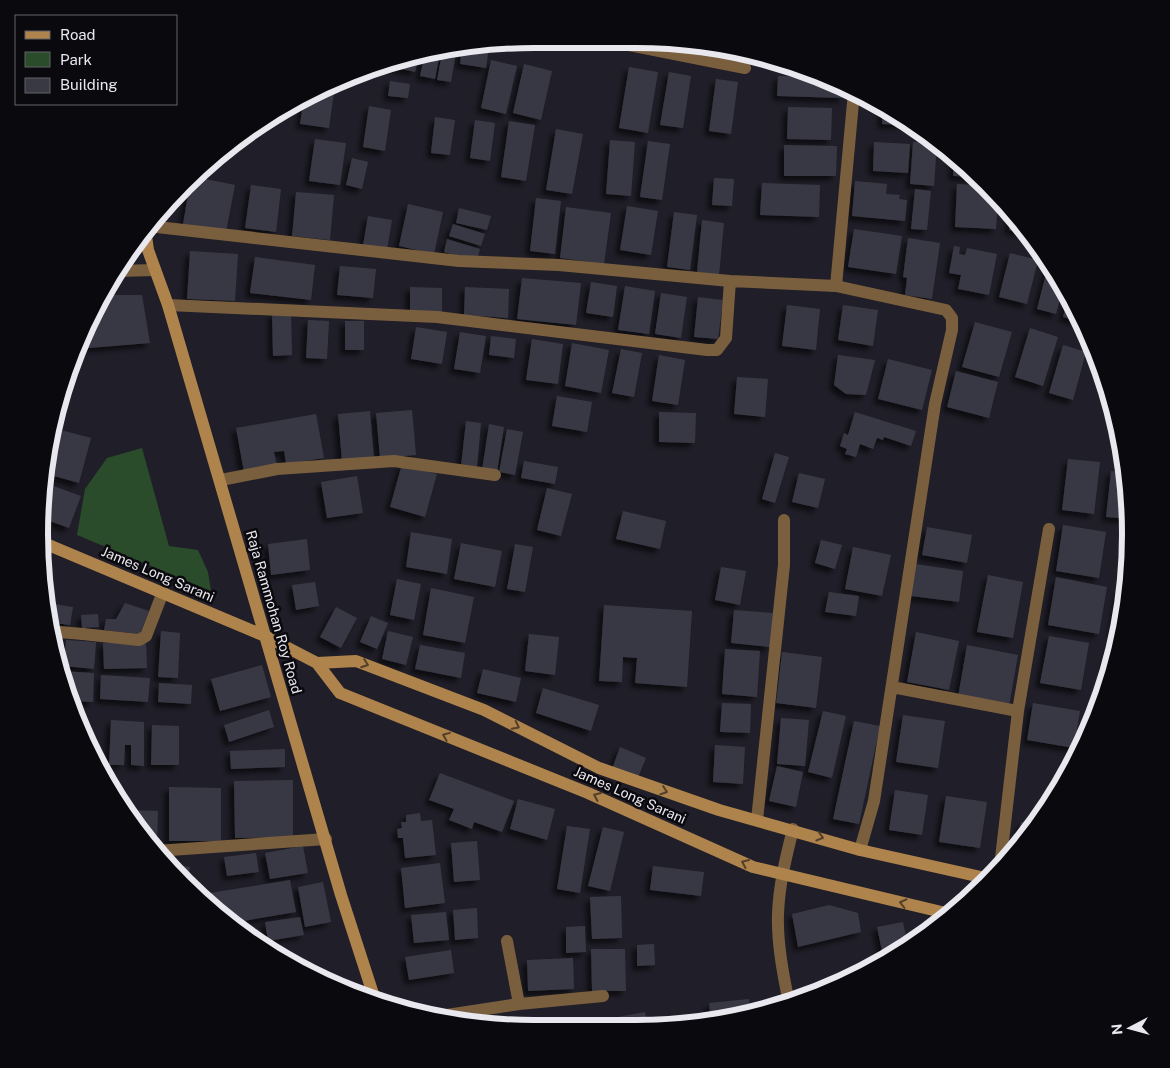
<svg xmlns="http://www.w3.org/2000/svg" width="1170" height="1068" font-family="'Public Sans',sans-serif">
<defs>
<filter id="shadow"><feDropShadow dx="-4.5" dy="4.5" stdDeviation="2.5" flood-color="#0009"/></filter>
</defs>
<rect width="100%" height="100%" fill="#201e28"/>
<path fill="#2a4c2b" d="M142,448L169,546L198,550L208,572L211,591L77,535L85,489L107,458Z"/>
<path fill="#393944" filter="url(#shadow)" d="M475,45L489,47L486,68L460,64L462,46Z
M457,46L451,82L437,80L443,48Z
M691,46L733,48L744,52L743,62L690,53Z
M441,48L435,79L420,76L425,52Z
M419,55L415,72L393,67L394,63Z
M491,60L517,66L506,114L481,108Z
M524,64L552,71L541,120L513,113Z
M629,67L658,72L648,133L619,128Z
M669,72L691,76L683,128L660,125Z
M778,76L827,77L843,86V98L777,96Z
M716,79L738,82L731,134L709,131Z
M390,81L410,84L408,98L388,96Z
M315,90L334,92L329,128L300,124L304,97Z
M369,106L391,110L385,151L363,147Z
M788,107L832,108L831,140L787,139Z
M883,107L903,118L902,125L882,124Z
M435,117L455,120L450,155L431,153Z
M475,120L495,123L490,161L470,158Z
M509,121L535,125L526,181L501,177Z
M556,129L583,134L572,194L546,190Z
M315,139L346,143L340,185L309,181Z
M610,140L635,142L631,196L606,194Z
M648,141L670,144L662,200L640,197Z
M874,142L910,144L908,173L873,171Z
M913,142L937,143L934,186L910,184Z
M784,145L837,146L836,176H784Z
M954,157L978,177L953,176Z
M352,158L368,162L362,189L346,185Z
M196,177L235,185L226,232L183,224L190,183Z
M714,178L734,179L732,206L712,205Z
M855,181L887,184L886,194L900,195L899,199L907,200L905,221L852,216Z
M762,183L820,185L819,217L760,215Z
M957,184L988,186L998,198L996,229L955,227Z
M251,185L281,189L276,232L245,228Z
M915,189L931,191L927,230L911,229Z
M296,192L334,195L330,240L292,236Z
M536,198L561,201L555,254L530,251Z
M408,204L443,212L434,254L399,246Z
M627,206L658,211L651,255L620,250Z
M566,207L611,213L604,264L560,258Z
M459,208L491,216L487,230L456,223Z
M674,212L697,215L690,270L667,267Z
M1011,214L1026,233L1009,230Z
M368,216L392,220L387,250L363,245Z
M702,220L724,223L719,275L697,272Z
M453,224L485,234L481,246L449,236Z
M854,229L902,236L896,274L848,267Z
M908,238L940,243L932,299L905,295L907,278L903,277Z
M447,239L480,249L477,261L444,252Z
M954,246L960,247L959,254L965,255L967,248L997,254L989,295L958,289L961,275L949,273Z
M190,251L238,254L235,301L187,299Z
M1010,253L1038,260L1027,304L999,297Z
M255,257L315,265L311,300L250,293Z
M340,266L376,269L373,298L337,295Z
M1048,266L1052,267L1063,287L1056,314L1037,309Z
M522,278L581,283L576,325L517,319Z
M591,282L617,286L613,317L586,313Z
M625,286L655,291L649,334L618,330Z
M410,287L442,288V313L410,312Z
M465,287L509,289L508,318L464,315Z
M661,293L687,297L681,338L655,334Z
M102,295H142L150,343L77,349L90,315Z
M698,297L723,300L718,339L694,337Z
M1068,297L1081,321L1082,322L1063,317Z
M787,305L820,309L816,350L782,346Z
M843,305L878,310L873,346L838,340Z
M291,312L292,355L273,356L272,313Z
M308,320L329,321L327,359L306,358Z
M345,321H364V350H345Z
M975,322L1012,332L999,377L962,367Z
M416,327L447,332L442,364L411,359Z
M1030,328L1058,337L1043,386L1015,377Z
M460,332L486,336L480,373L454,369Z
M491,336L516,339L514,358L489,355Z
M532,339L563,344L558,384L526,380Z
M572,343L609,350L601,393L565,386Z
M1063,345L1086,352L1073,400L1049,393Z
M621,349L642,353L634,397L612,393Z
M659,355L685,360L678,405L652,401Z
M838,355L875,360L866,395L846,394L834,385Z
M888,359L932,370L922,410L878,399Z
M956,371L998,382L989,418L947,407Z
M737,377L768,379L765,417L734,414Z
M557,396L592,402L587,432L552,426Z
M412,410L416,455L380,458L376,413Z
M370,411L374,459L342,462L338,414Z
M659,412L696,413L695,443L659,442Z
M855,412L916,431L911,446L884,437L883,440L877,438L873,449L860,444L856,457L845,454L847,449L840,446L844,433L848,435Z
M316,414L324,458L286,464L284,451L274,452L277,466L244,472L236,428Z
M466,421L481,423L477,467L461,466Z
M489,424L504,427L497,472L482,470Z
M53,428L91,438L79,483L47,474Z
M507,429L523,432L515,475L499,472Z
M775,453L789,457L775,503L762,499Z
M1068,459L1100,462L1094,514L1062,510Z
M524,461L558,467L555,484L521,478Z
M402,464L437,474L425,517L390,507Z
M1111,471L1125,472L1130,519L1106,517Z
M799,473L825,479L818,508L792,502Z
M357,476L363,513L327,518L321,482Z
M45,483L81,496L69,528L41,518Z
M547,488L572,494L561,536L537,530Z
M623,511L666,521L660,549L616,539Z
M1063,525L1106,532L1099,578L1056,571Z
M927,527L972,535L967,563L922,555Z
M411,532L452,539L447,574L406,567Z
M307,539L310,570L271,575L268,544Z
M821,540L842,545L835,569L815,563Z
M461,543L502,551L495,587L454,579Z
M515,544L533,547L525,592L507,589Z
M853,547L891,555L882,596L845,589Z
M915,564L963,571L959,602L911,596Z
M721,567L746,571L740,605L715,600Z
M988,575L1023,582L1013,638L977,632Z
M1056,577L1107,587L1099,634L1048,625Z
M397,579L421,584L414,620L390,615Z
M315,582L319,606L296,610L292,585Z
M431,588L474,597L465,643L423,635Z
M1119,590L1126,591L1120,636L1112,635Z
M829,592L859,596L856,616L825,612Z
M48,603L73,607L70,625L47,622Z
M125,603L149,611L140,634L104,630L106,619H116Z
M604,605L692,611L687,687L635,683L637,658L623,657L622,682L599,681Z
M336,607L357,618L341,648L320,637Z
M734,610L773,613L770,647L731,643Z
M98,614L99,627L82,628L81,615Z
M371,616L388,623L377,649L360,642Z
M161,631L180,633L178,678L158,677Z
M388,631L413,637L406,665L382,659Z
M916,632L959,641L949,690L907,682Z
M529,634L559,637L555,675L525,671Z
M1049,636L1089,643L1081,690L1040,683Z
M66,640L96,642L94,669L64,666Z
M146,641L147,668L104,669L103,643Z
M1111,643L1117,645L1109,672L1105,671Z
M420,645L465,653L461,678L415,669Z
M967,645L1018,655L1009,706L958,697Z
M725,649L760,651L757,697L722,694Z
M782,652L822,657L816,708L776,703Z
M262,665L271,697L220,711L211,679Z
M483,669L521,678L516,702L477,693Z
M62,671L94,673L93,702L69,701Z
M101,675L150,678L148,702L100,699Z
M159,683L192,685L191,704L158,702Z
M543,688L599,705L591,731L536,713Z
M722,703L751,704L750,733L720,732Z
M1033,703L1080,711L1074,748L1027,740Z
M269,710L274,727L229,742L224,725Z
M823,711L846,716L832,778L808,772Z
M903,715L945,721L938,768L896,762Z
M781,718L809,720L805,766L777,764Z
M111,720L144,722V766L131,765V745H125L124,765H109Z
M854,721L880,726L859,824L833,819Z
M152,725L179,726V765H151Z
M86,741L97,743L95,755L93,753Z
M715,745L745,747L743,784L713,782Z
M620,747L646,758L637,780L612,769Z
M285,749V767L231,769L230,751Z
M777,766L803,772L796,807L769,801Z
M440,773L514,801L502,832L474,822L472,829L449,820L454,809L429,800Z
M293,780V837L235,838L234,781Z
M169,787L221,788V841H169Z
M895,790L928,795L922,835L889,830Z
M946,796L987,802L980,848L939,842Z
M518,799L555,809L547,840L510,829Z
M131,810L158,811L157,844H149L141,835L131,818Z
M420,813L421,821L432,820L436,855L405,858L403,838H398L397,829L402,828L401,822H406V815Z
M1021,822L1036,824L1018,846Z
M567,826L590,829L580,893L557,889Z
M603,827L624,832L610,891L588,886Z
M477,841L480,880L454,882L451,843Z
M303,846L308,873L270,879L265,853Z
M256,853L259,872L227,876L224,857Z
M440,863L445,903L405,908L401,868Z
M168,864L190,867L187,885Z
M653,866L704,872L701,896L650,890Z
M290,880L296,912L231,923L205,904L204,894Z
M323,882L331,922L305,927L298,887Z
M621,896L622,938L592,939L590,897Z
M829,905L858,913L861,932L798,947L792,914Z
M477,908L478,938L455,940L453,910Z
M446,912L449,940L414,943L411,915Z
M300,917L304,935L268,941L265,922Z
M903,922L908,947L884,961L877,927Z
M585,926L586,952L566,953V927Z
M258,929L262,945L244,932Z
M654,944L655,965L637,966V945Z
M591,949H625L626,991H592Z
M451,950L454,973L409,980L405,957Z
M573,958L574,989L528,991L527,960Z
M830,989L826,991L805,998L804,994Z
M749,999L750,1014L736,1019L711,1021L709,1003Z
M645,1012L648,1028L609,1029L607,1019Z
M486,1017L488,1026L466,1024L465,1021Z
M580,1019H599V1028L561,1027V1020L580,1022Z"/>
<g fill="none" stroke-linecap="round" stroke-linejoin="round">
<path stroke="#7a5f3e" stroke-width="12" d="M83,634L139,640L146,636L163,592"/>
<path stroke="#7a5f3e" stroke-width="12" d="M619,43L745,68
M148,226L459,261L559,265L730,281L836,286L946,310L952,318V330L935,404L874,801L860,850
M117,271L155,270
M836,286L854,92
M168,305L437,317L707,350H717L726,338L730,281
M221,480L277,469L394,461L495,475
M48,631L83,634
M892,687L1018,711
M757,820L784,565V520
M156,851L326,839
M1000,867L1018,711L1049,529
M507,941L519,1004
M789,1003C783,974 777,943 778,914C779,885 786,857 793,829
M434,1017L519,1004L603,996"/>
<path stroke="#ae834c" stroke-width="12" d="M145,229L148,250L168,305L341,895L376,1003
M39,541L265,636L317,663L356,661L484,710L599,768L719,810L860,850L990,879
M317,663L340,693L588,793L753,867L950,914"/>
</g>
<defs><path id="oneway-chevron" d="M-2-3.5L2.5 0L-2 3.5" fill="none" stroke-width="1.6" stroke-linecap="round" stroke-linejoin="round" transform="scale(1.25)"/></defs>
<g stroke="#544029">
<use href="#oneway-chevron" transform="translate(365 664) rotate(20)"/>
<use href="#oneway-chevron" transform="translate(516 726) rotate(27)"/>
<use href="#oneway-chevron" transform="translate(446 736) rotate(-158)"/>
<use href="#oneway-chevron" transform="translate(664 791) rotate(19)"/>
<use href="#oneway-chevron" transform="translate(597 796) rotate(-156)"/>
<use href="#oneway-chevron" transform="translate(820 837) rotate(17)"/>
<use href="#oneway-chevron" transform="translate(745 863) rotate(-156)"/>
<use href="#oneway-chevron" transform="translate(903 903) rotate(-166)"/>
</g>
<g text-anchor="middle" stroke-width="5" stroke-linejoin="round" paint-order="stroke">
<g font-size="14" fill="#e9e8ef" stroke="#0a090d">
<text transform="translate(158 574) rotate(23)" y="5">James Long Sarani</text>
<text transform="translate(274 612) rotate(74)" y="5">Raja Rammohan Roy Road</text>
<text transform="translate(630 795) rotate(24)" y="5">James Long Sarani</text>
</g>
</g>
<path d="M0 0H1170V1068H0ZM534 48H636A486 486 0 0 1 1122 534V534A486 486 0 0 1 636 1020H534A486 486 0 0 1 48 534V534A486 486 0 0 1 534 48Z" fill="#0a090d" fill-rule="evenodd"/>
<path fill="none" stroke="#e9e8ef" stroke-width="6" d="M534 48H636A486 486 0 0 1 1122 534V534A486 486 0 0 1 636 1020H534A486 486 0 0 1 48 534V534A486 486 0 0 1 534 48Z"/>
<rect x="15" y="15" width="162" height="90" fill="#0a090d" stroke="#636267"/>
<rect x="25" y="31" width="25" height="8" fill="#ae834c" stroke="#636267"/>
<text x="60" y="40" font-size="15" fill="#e9e8ef">Road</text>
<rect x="25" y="52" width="25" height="15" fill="#2a4c2b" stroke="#636267"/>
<text x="60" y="65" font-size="15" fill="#e9e8ef">Park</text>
<rect x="25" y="78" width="25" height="15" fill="#393944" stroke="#636267"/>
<text x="60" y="90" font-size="15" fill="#e9e8ef">Building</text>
<g transform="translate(1130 1028) rotate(264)" stroke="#0a090d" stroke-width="4" paint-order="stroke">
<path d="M0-4L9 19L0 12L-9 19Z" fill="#e9e8ef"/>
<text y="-8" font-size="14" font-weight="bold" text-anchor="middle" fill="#e9e8ef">N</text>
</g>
</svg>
